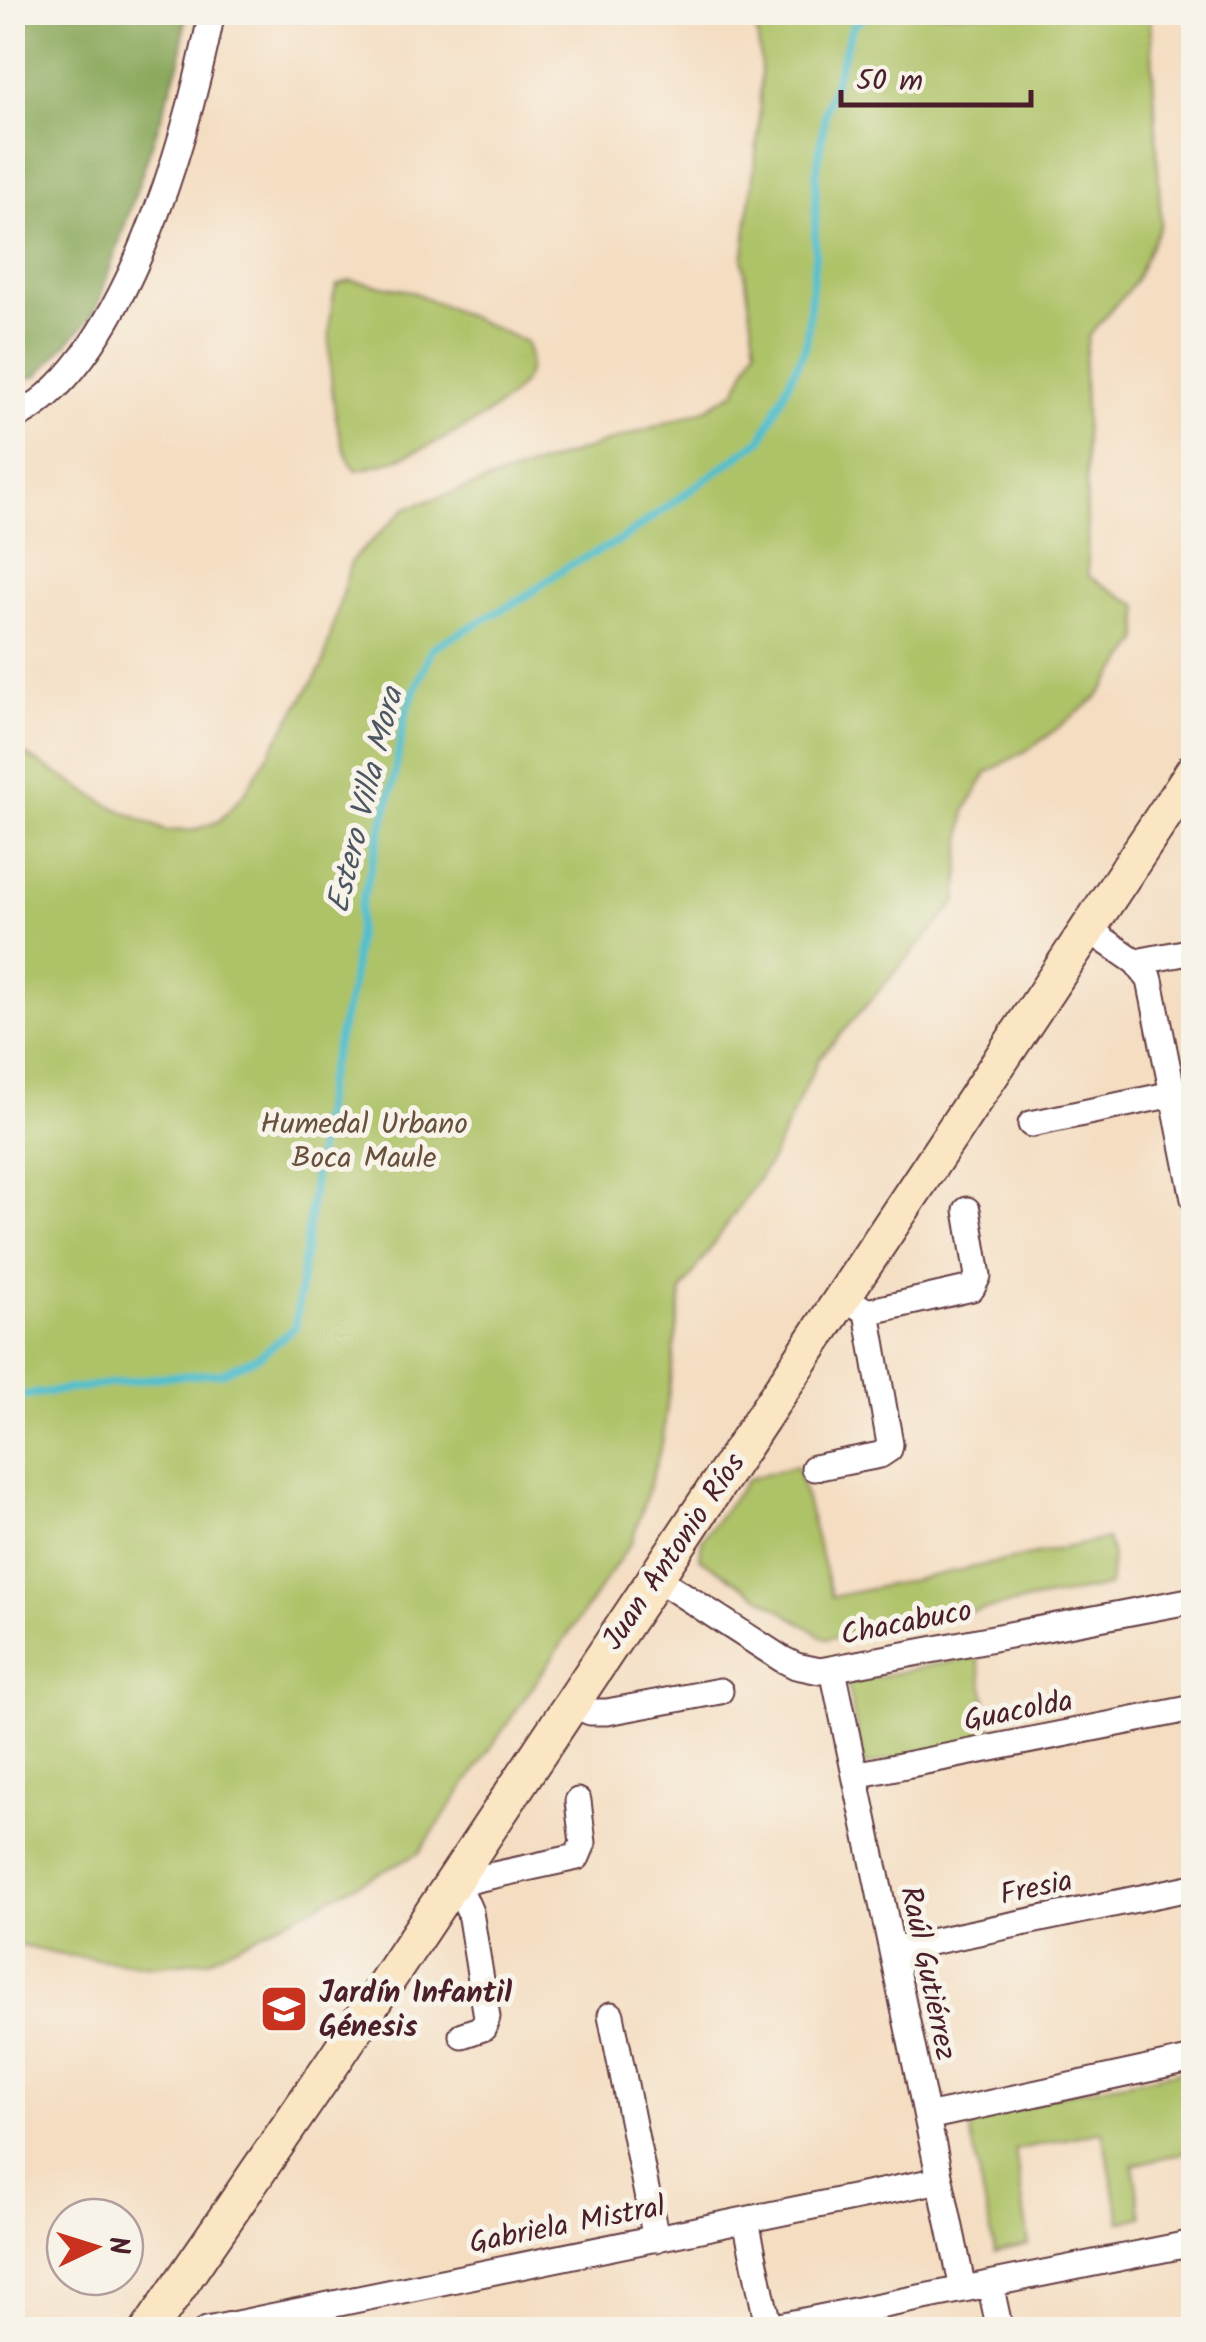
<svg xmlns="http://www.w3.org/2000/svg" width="1206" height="2342" font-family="Kalam,sans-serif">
<rect width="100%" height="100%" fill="#f7f3e8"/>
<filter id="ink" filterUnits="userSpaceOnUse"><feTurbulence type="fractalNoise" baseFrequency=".01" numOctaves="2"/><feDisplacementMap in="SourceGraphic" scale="20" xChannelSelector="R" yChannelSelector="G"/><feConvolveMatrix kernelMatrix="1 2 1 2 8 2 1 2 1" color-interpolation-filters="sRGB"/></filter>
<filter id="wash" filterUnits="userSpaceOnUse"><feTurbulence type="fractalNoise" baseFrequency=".0048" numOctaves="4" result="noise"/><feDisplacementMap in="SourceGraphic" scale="40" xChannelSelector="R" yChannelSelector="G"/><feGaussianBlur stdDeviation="2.25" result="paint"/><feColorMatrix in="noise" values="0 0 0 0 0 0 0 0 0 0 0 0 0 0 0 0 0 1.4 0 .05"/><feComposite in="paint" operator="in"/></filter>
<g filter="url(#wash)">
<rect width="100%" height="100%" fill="#f4ddc1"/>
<path fill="#aec267" stroke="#7c7049" stroke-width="2.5" d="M755,13H1150L1161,223L1134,283L1088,337L1084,369L1088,576L1139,606V641L1097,698L1034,746L987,773L965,811L957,902L818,1060L771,1160L682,1290L662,1444L632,1541L419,1853L208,1960L151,1966L57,1954L13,1944V747L109,805L166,831L195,830L219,821L244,794L322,667L351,561L406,508L702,411L736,391L756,347L743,261L759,128L761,67Z
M350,280L410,291L526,342C530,355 532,366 525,379C504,416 399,464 357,470C329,446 323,318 337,285Z
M797,1466L832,1597L1107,1539L1112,1556L1109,1586L826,1639L700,1558L702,1539L748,1479Z
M977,1656L994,1739L864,1766L847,1683Z
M1193,2069V2150L1133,2165L1142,2217L1121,2222L1102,2131L1015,2150L1029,2244L995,2252L970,2131L984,2109Z"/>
<path fill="#8aa85c" stroke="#6a6444" stroke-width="2.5" d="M13,13H186L180,61L95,313L37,376L13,382Z"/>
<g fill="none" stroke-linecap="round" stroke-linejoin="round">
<path stroke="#53bfcd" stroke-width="8" d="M12,1397L161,1377L222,1373L261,1355L295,1327L326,1085L351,989L360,908L392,789L405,715L432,648L523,598L568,566L621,540L762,439L806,345L815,257L816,177L826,107L853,25L873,12"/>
</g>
</g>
<g filter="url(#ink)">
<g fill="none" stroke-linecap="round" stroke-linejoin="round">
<g stroke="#643c42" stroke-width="29">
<path id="street" d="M12,419C126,365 189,128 212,12
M1088,929L1136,962L1150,980L1194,1199
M1136,962L1194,951
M1031,1124L1173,1094
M867,1312L972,1288L978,1276L967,1210
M814,1468L880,1455L889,1449L890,1444L867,1312L843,1296
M655,1577L782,1659L796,1666L820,1671L1194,1600
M833,1670L963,2289
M571,1704L590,1712H607L720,1691
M855,1775L1194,1708
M455,1878L476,1879L577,1857L583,1843L578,1801
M455,1878L470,1912L487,2017L483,2028L462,2035
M892,1950L1194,1887
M611,2015L656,2239
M927,2117L1194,2059
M746,2221L769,2330
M990,2284L1000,2330
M769,2328L1194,2243
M207,2330L940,2180"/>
</g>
<g stroke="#643c42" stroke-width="39">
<path id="secondary" d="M149,2330L333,2062L1194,770"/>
</g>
<use href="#street" stroke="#fff" stroke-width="25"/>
<use href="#secondary" stroke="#fbe6c4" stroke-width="35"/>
</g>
</g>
<defs>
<g id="school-square" transform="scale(2.5)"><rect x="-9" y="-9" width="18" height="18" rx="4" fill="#c8321e" stroke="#f7f3e8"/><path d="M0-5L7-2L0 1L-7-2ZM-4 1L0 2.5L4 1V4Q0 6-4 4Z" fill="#fff"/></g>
</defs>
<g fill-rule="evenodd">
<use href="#school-square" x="284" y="2009"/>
</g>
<g text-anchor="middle" stroke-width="10" stroke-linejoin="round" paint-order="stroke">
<g font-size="30" fill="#68503d" stroke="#f7f3e8">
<text x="364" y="1133">Humedal Urbano<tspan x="364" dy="34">Boca Maule</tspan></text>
</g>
<g font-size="30" fill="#4a1f2b" stroke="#f7f3e8">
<text transform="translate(673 1551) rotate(-56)" y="10">Juan Antonio Ríos</text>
<text transform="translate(906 1622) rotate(-11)" y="10">Chacabuco</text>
<text transform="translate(1018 1710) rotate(-11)" y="10">Guacolda</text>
<text transform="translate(1036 1887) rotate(-12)" y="10">Fresia</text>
<text transform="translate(929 1973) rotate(78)" y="10">Raúl Gutiérrez</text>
<text transform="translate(567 2224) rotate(-11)" y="10">Gabriela Mistral</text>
</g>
<g font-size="30" font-weight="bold" fill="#4a1f2b" stroke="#f7f3e8" text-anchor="start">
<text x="319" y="2002">Jardín Infantil<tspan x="319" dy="34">Génesis</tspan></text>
</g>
<g font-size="32" font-style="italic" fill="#4d5764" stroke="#f7f3e8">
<text transform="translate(364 800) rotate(-76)" y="11">Estero Villa Mora</text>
</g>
</g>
<rect width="1206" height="2342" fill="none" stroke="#f7f3e8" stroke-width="50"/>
<g transform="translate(95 2247) rotate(86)"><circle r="48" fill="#f7f3e8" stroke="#b29e9c" stroke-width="2.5"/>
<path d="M0-8L18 38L0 25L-18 38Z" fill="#c8321e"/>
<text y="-15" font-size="28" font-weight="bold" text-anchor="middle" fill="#4a1f2b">N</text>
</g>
<path d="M841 90v15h190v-15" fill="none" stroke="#4a1f2b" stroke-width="5"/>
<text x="856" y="90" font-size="30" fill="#4a1f2b" stroke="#f7f3e8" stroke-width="8" paint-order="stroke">50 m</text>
</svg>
